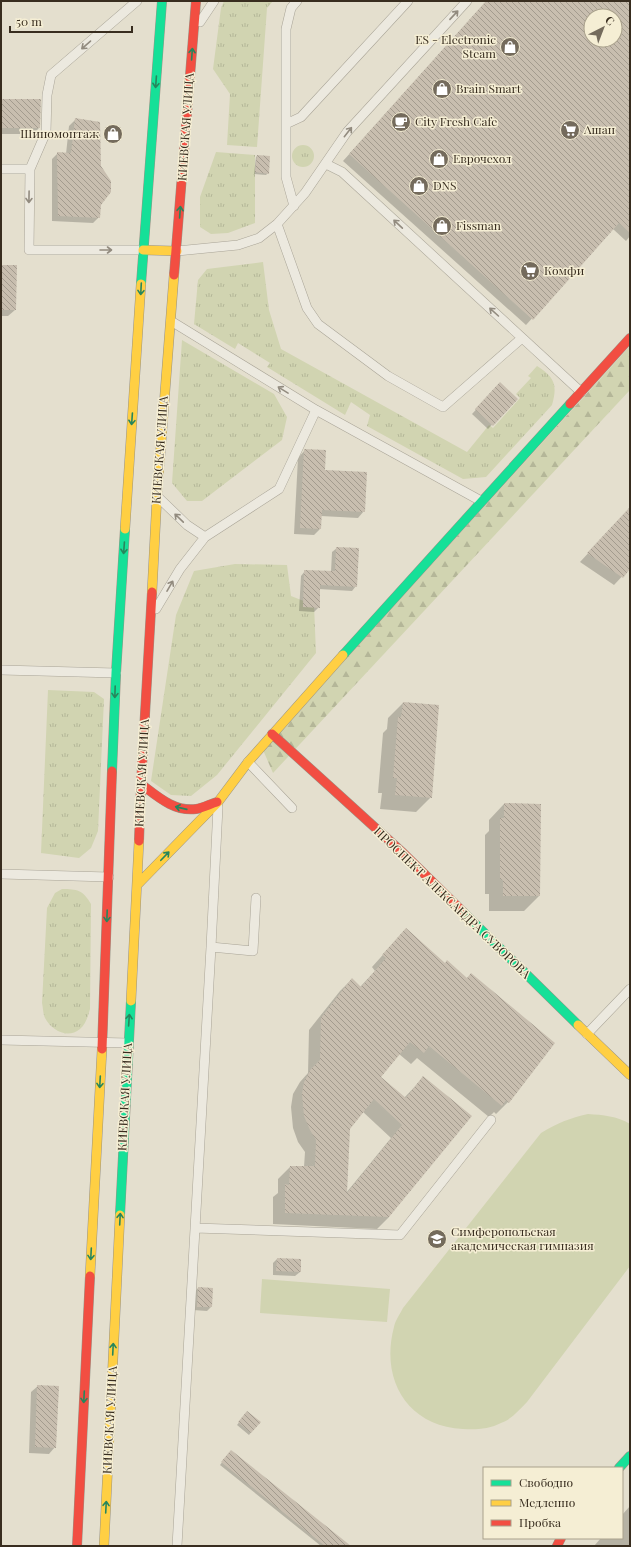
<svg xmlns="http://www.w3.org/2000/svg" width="631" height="1547" font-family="'Playfair Display',serif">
<defs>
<pattern id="grass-tufts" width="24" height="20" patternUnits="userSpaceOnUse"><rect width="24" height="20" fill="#d1d4b1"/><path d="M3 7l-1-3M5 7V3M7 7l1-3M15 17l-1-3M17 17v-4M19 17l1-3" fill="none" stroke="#b4b698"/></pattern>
<pattern id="forest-firs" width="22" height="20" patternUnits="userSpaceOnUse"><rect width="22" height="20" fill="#d1d4b1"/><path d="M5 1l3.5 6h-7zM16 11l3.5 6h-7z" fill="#b4b698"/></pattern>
<pattern id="building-back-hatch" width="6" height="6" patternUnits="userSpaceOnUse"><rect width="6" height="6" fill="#c8beaf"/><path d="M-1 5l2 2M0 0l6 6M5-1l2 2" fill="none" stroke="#a39b8e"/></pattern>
</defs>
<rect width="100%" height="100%" fill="#e4dfce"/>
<path fill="url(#grass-tufts)" d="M224,1H273L267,8L257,147L227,145L230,94L213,69L221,8Z
M292 156a11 11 0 1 1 22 0a11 11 0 1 1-22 0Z
M216,152L255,155V223L228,233L211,234L200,227V197Z
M263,262L269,310L281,349L467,452L489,425L493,428L520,398L516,394L531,378L528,376L537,366C554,377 558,384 552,405L486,477L463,479L367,426L370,415L351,402L345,415L267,367L270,363L238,343L235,349L194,324L198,280L207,269Z
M182,340L274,394L287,417L282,440L202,501H187L172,483Z
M235,564L287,565L291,596L314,605L316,653L217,775L191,796L171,795L151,781L176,615L194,571Z
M48,690L94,692L104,699L98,831L91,848L79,858L41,853Z
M62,889C77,889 83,890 91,904L90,1009C88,1016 86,1024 80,1029C68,1039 52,1031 45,1018C43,1014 43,1007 42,1003L47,908L55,893Z"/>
<path fill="url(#forest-firs)" d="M630,346V390L273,773L263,750Z"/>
<path fill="#d1d4b1" d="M588,1114C603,1115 617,1116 630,1124V1266L527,1402C519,1410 512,1419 501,1423C490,1429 475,1430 463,1429C407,1426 380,1379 394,1327C395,1321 400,1314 403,1308L541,1133C557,1123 570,1118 588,1114Z
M262,1279L390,1289L387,1322L260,1313Z"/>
<path fill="#0003" fill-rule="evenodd" d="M487,1H630V236L626,241L613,229L526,325L343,161ZM591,16H615V40H591Z
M1,100L39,128L33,134H1Z
M75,120L100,205L99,217L93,223L52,221V159L58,153L66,154L69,126Z
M257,156L268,173L266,175L254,174L256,157Z
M1,266L15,310L8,316H1Z
M496,388L516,399L488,429L472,414Z
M305,450L364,511L358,518L321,516L320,529L314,535L294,534L298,458Z
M630,508V568L614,585L580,562Z
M337,548L356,586L352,591L319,589V607L314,612L299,611L301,576L305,571L331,572L332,552Z
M403,703L431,797L416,812L380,809L382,793H378L383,733L387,729L388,718Z
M504,804L540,805L539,896L524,911H489V894H485V835L489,831V820Z
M406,929L445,964L467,979L553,1044L508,1102L496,1114L494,1112L489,1117L417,1058L411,1064L399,1054L380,1077L404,1098L423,1078L389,1217L377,1229L273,1224V1197L278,1193V1179L290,1167H304L305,1152L298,1142L293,1128L291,1107L293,1094L300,1082L308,1073L309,1030L340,991L352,979L360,987L375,971L372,967ZM362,1111L391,1138L346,1193L349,1128Z
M277,1259L300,1272L295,1276L273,1275V1263Z
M198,1288L211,1307L207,1311L193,1310L194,1293Z
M38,1386L55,1447L49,1454L29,1453L31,1392Z
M247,1412L259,1422L249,1435L237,1425Z
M229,1453L349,1546H321L220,1465Z
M630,1506V1546H594L601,1538H622V1515Z"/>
<path fill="url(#building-back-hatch)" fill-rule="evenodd" d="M486,1H630V233L619,223L533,320L349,154ZM591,16H615V40H591Z
M1,99H41L40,128H1Z
M75,118L100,122L101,166L111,181V192L101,205L100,218L58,216L57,152L71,153Z
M257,155L270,156L269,174L255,172Z
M1,265H17L16,310H1Z
M500,382L518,399L493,426L475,409Z
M304,449L326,450L325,470L367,472L365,512L322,510L321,529L300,528Z
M630,507V569L623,578L587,553Z
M336,547L359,548L357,587L320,585V608L303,607L304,570L335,571Z
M403,702L439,705L432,798L395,795L397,778H393L398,717H401Z
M504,803L541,804L540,896H503V880L500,879V818H504Z
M406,928L445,963L447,960L467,978L471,973L555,1043L509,1103L506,1100L502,1106L429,1046L424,1053L410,1042L381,1077L406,1098L423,1076L472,1116L389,1217L285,1213V1184L289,1185L290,1166H315L316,1140L310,1130L304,1116L302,1094L304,1082L311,1069L320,1060L321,1018L352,978L361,987L386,958L382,955ZM374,1099L402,1125L347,1193L350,1129Z
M277,1258L301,1259V1272L276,1271Z
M198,1287L213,1288L212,1307H197Z
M37,1385L59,1386L56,1448L35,1447Z
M247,1411L261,1422L251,1433L238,1422Z
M231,1450L351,1546H325L221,1462Z"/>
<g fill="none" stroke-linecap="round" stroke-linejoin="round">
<g stroke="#a9a497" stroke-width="10">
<path id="lane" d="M137,1L51,75L47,95L46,132L30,169L29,250H143
M200,22L214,1
M286,124L301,117L408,1
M326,164L342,172L581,392
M1,169H30
M294,206L286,177V29L291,8L297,1
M277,224L307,308L318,324L388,376L443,407L522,338
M177,251L238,245L259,238L277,224L305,193L347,132L467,1
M171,321L316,410L481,501
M159,498L187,525L205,537
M156,609L180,569L205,537L279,489L316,410
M1,670L116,673
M248,762L292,808
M1,874L109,877
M211,947L253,951L256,898
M587,1034L630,989
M1,1040L128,1043
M195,1228L400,1235L491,1120
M177,1546L211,947L218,807"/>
</g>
<g stroke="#999386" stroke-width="10">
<path id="fast" d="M141,284L162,1
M343,655L570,404
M112,771L116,673L125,529
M463,912L578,1025
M120,1215L131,1001
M619,1468L630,1456"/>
</g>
<g stroke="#999386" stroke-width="10">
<path id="slow" d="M143,250L177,251
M125,529L141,284
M152,592L157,496L174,275
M138,884L218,802L248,762L343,655
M131,1001L139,841
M578,1025L630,1075
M90,1276L102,1049
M104,1546L120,1215"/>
</g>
<g stroke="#999386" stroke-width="10">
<path id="jam" d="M174,275L196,1
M570,404L630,338
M272,734L403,853L463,912
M141,784C157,796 174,812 196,809C203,808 210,804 217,802
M139,841L141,784L152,592
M102,1049L112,771
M77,1546L90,1276
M557,1546L561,1538"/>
</g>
<use href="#lane" stroke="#ece9df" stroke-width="9"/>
<use href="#fast" stroke="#16e098" stroke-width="9"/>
<use href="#slow" stroke="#ffcf43" stroke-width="9"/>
<use href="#jam" stroke="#f24e42" stroke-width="9"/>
</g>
<defs><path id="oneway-shaft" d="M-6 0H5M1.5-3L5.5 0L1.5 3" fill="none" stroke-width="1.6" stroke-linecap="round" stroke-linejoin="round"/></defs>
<g stroke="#928b7f">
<use href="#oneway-shaft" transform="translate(454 15) rotate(-47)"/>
<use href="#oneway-shaft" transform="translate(86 45) rotate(139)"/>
<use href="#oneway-shaft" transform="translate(348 132) rotate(-52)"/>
<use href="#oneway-shaft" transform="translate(29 197) rotate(91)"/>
<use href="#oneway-shaft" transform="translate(398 224) rotate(-137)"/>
<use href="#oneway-shaft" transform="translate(106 250)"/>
<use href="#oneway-shaft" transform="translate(494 312) rotate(-138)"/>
<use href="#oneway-shaft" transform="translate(283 390) rotate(-148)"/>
<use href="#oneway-shaft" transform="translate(179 518) rotate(-136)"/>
<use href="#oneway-shaft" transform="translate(170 586) rotate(-60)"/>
</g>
<g stroke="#27865c">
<use href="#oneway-shaft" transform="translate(192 54) rotate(-86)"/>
<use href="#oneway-shaft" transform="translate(156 82) rotate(94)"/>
<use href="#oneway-shaft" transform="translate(180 212) rotate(-86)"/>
<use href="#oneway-shaft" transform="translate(141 289) rotate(93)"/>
<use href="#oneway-shaft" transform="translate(132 419) rotate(94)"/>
<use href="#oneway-shaft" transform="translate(124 548) rotate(94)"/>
<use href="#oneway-shaft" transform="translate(115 692) rotate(92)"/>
<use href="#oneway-shaft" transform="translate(181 808) rotate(-167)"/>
<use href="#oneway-shaft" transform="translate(165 856) rotate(-46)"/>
<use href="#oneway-shaft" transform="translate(107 916) rotate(92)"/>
<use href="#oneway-shaft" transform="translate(129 1020) rotate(-86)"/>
<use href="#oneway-shaft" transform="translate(100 1082) rotate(93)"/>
<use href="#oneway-shaft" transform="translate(120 1219) rotate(-87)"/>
<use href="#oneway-shaft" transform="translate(91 1254) rotate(93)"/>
<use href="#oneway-shaft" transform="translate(113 1349) rotate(-87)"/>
<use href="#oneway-shaft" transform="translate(84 1397) rotate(93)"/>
<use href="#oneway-shaft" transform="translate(106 1507) rotate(-87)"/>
</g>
<defs>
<g id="shop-disc" transform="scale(1)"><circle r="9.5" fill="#746b5c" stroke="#f5eed4"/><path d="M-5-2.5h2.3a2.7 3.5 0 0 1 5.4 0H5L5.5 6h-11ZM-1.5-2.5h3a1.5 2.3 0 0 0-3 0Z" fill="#fff"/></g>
<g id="cafe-disc" transform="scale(1)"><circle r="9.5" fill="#746b5c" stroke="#f5eed4"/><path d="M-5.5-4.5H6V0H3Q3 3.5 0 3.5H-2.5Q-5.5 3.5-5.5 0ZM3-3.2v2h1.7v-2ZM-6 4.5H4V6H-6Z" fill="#fff"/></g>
<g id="supermarket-disc" transform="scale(1)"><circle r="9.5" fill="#746b5c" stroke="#f5eed4"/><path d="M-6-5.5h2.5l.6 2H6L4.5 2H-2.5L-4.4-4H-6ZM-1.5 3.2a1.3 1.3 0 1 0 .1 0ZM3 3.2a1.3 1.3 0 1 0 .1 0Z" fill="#fff"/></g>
<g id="school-disc" transform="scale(1)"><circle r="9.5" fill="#746b5c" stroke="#f5eed4"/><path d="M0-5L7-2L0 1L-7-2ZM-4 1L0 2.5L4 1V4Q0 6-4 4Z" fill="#fff"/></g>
</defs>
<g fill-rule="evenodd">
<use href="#shop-disc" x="510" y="47"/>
<use href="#shop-disc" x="442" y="89"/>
<use href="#cafe-disc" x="401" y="122"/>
<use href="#supermarket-disc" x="570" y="130"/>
<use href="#shop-disc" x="113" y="134"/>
<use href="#shop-disc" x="439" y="159"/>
<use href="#shop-disc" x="419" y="186"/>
<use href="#shop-disc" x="442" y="226"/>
<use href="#supermarket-disc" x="530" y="271"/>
<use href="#school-disc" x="437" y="1239"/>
</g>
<g text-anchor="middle" stroke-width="3" stroke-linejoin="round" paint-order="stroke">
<g font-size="12" fill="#382d1f" stroke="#f5eed4" text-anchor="start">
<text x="496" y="44" text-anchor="end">ES - Electronic<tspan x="496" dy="14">Steam</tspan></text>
<text x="456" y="93">Brain Smart</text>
<text x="415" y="126">City Fresh Cafe</text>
<text x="584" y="134">Ашан</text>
<text x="99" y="138" text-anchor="end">Шиномонтаж</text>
<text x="453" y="163">Еврочехол</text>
<text x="433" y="190">DNS</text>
<text x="456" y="230">Fissman</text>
<text x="544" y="275">Комфи</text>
<text x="451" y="1236">Симферопольская<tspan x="451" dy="14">академическая гимназия</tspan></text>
</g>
<g font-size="12" fill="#382d1f" stroke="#f5eed4">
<text transform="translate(186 127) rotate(-86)" y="4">КИЕВСКАЯ УЛИЦА</text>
<text transform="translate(160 450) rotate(-86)" y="4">КИЕВСКАЯ УЛИЦА</text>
<text transform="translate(142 773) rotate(-87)" y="4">КИЕВСКАЯ УЛИЦА</text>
<text transform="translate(452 903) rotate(44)" y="4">ПРОСПЕКТ АЛЕКСАНДРА СУВОРОВА</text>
<text transform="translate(125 1097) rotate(-87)" y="4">КИЕВСКАЯ УЛИЦА</text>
<text transform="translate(110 1420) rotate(-87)" y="4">КИЕВСКАЯ УЛИЦА</text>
</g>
</g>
<rect width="631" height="1547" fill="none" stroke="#382d1f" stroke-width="4"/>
<rect x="483" y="1467" width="140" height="72" fill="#f5eed4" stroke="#a9a18c"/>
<rect x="491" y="1480" width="20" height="6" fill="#16e098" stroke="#a9a18c"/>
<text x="519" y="1487" font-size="12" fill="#382d1f">Свободно</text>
<rect x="491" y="1500" width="20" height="6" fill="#ffcf43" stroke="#a9a18c"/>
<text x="519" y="1507" font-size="12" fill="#382d1f">Медленно</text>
<rect x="491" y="1520" width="20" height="6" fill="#f24e42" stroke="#a9a18c"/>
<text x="519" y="1527" font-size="12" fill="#382d1f">Пробка</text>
<g transform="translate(603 28) rotate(42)"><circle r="19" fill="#f5eed4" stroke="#a9a18c"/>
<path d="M0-3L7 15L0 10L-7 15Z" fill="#746b5c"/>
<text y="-6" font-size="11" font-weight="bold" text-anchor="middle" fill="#382d1f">С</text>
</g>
<path d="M10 26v6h122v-6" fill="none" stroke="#382d1f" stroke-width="2"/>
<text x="16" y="26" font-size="12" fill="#382d1f" stroke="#f5eed4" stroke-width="3" paint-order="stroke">50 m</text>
</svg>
